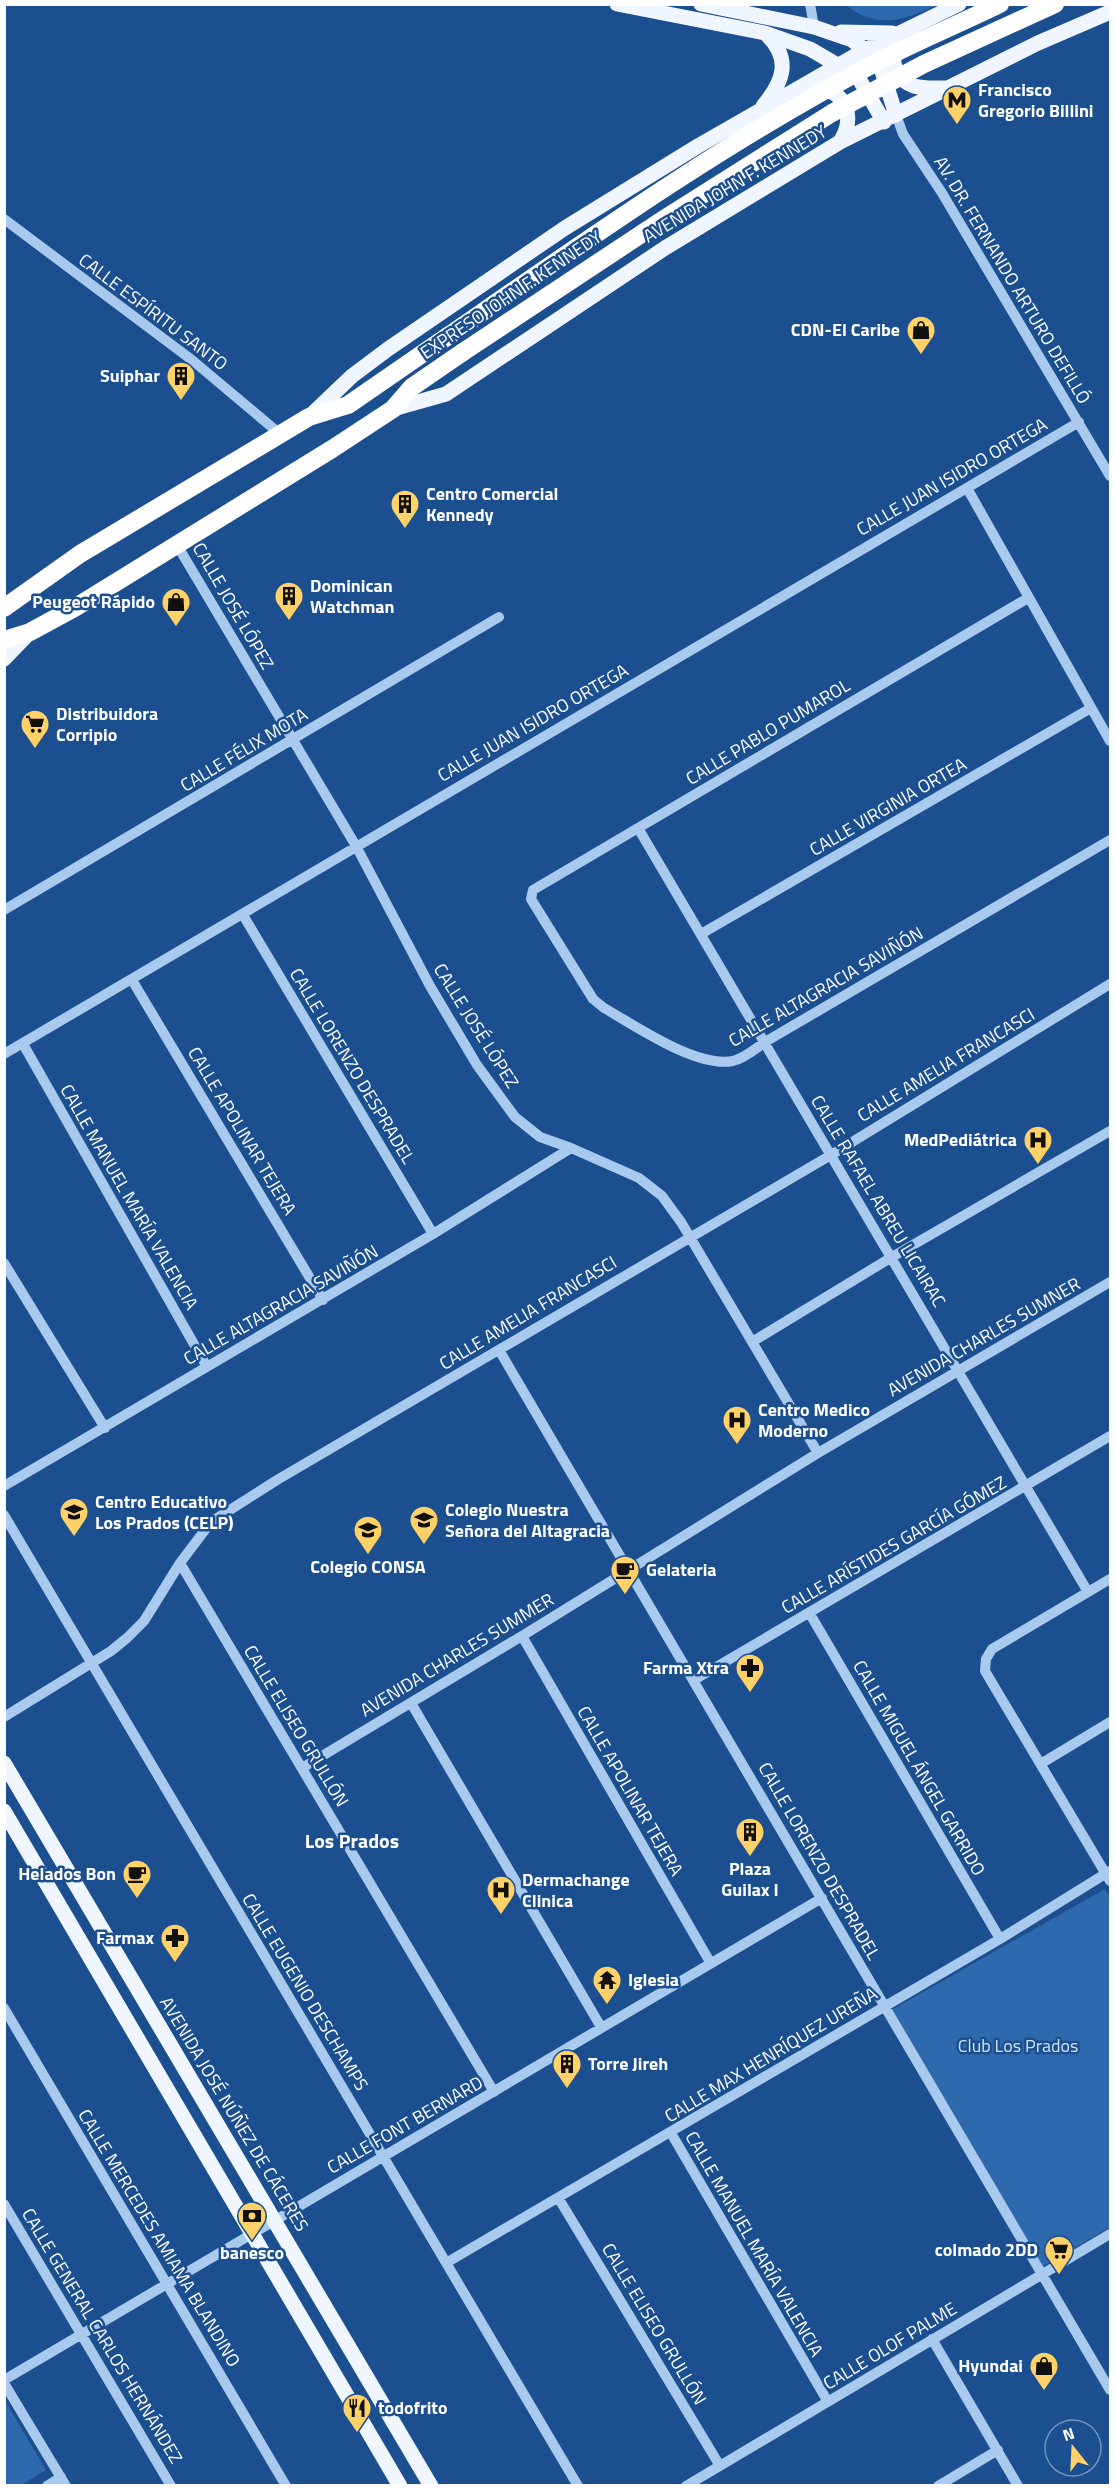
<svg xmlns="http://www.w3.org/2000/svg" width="1115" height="2490" font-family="'Titillium Web',sans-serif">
<rect width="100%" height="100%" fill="#1b4f8f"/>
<path fill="#2e69ad" d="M846,5H937C905,20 876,30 846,5Z
M1105,1889L1110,1897V2227L1043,2266L888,2012Z
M4,2399L46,2470L21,2485H5Z"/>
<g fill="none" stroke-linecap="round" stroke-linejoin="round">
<path stroke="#a9c9ee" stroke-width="10" d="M810,4L814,27
M896,115L903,134L942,193L1110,476
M4,219L192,360L280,434
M967,488L1110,741
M177,545L356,846L430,986L477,1065L515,1117L540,1137L571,1148L639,1178L662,1196L681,1222L818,1453
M1028,598L533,890L531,899L593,999L604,1008C636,1026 696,1068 733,1061C745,1058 755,1049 765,1042L1110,840
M638,828L1088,1592
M4,910L499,617
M243,915L433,1234
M701,934L1091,708
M132,980L323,1300
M23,1044L207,1367
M4,1054L1079,422
M4,1263L105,1428
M752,1342L892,1257L1110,1131
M499,1350L1110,2390
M4,1486L433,1234L571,1148
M4,1515L578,2486
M180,1563L494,2092
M1110,1579L992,1649L986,1659L985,1671L1110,1881
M810,1614L1000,1939
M522,1636L710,1962
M694,1680L1110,1436
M411,1703L601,2027
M4,1717L111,1651L127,1638L144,1621L180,1563L211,1522L277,1480L831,1155L1110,984
M1042,1763L1110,1722
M302,1768L522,1636L818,1453L1110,1282
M4,2008L286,2486
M671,2133L828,2402
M559,2199L720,2466
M4,2204L171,2486
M446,2263L1000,1939L1110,1871
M932,2339L1018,2486
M4,2380L822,1898
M4,2383L66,2486
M47,2486L61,2477
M686,2486L1110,2234
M938,2486L998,2450"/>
<path stroke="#f0f6ff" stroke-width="15" d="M617,4L765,33L810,49L858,77L884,122
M701,4L814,27L852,40L865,50L881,68L896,115
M841,32L892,33
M897,46C888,61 898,81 914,86C924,89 935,88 945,88
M820,87C848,95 855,118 840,142
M763,106C784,81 792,58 765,33
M393,409L446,394L665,248L840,142L1038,43L1110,12
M309,417L352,376L388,349L565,228L698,146L865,50L959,4
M4,659L30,632
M4,1763L431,2486
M4,1811L400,2486"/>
<path stroke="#fff" stroke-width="18" d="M4,608L80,554L309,417L348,405L448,336
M4,640L30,632L76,607L332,449L393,409L412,387L463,352"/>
<path stroke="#fff" stroke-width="18" d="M448,336C588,239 729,139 881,60C920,40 961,23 1000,4
M463,352L664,219L832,113L924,64L1055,4"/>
</g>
<defs>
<g id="metro-pin" transform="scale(1.5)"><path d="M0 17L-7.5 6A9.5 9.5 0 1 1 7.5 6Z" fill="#ffd166" stroke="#1b4f8f"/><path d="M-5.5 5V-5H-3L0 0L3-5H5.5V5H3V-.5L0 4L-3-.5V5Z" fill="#111"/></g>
<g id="shop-pin" transform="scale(1.5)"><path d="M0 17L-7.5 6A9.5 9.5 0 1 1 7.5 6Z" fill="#ffd166" stroke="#1b4f8f"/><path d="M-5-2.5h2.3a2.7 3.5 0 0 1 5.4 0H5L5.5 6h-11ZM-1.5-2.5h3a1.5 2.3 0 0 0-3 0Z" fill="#111"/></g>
<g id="building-pin" transform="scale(1.5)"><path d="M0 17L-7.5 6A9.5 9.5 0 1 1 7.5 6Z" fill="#ffd166" stroke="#1b4f8f"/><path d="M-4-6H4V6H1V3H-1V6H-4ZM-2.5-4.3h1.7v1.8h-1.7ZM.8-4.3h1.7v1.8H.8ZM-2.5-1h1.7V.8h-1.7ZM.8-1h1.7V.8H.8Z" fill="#111"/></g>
<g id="supermarket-pin" transform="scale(1.5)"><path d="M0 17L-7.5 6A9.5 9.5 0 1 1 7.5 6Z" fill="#ffd166" stroke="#1b4f8f"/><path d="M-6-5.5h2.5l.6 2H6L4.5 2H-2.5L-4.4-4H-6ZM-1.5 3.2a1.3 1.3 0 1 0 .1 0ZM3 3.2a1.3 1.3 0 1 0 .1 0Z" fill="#111"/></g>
<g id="hospital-pin" transform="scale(1.5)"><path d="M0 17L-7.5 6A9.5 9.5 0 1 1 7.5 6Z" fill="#ffd166" stroke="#1b4f8f"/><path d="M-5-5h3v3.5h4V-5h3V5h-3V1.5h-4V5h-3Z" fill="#111"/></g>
<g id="school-pin" transform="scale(1.5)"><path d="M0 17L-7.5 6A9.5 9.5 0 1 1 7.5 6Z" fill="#ffd166" stroke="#1b4f8f"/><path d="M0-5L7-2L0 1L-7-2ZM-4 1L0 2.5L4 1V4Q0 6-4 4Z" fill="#111"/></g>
<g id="cafe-pin" transform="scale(1.5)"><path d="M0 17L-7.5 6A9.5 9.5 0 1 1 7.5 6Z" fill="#ffd166" stroke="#1b4f8f"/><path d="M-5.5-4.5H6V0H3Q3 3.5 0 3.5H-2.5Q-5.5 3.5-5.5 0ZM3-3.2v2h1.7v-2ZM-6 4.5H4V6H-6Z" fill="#111"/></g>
<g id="pharmacy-pin" transform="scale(1.5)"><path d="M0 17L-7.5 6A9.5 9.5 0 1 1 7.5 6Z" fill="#ffd166" stroke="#1b4f8f"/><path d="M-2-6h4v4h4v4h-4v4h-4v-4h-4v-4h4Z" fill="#111"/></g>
<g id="temple-pin" transform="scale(1.5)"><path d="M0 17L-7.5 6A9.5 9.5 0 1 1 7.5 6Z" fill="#ffd166" stroke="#1b4f8f"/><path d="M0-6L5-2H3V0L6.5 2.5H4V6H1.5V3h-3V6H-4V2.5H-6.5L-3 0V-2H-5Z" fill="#111"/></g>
<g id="bank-pin" transform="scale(1.5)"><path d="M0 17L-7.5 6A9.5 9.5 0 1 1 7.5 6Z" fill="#ffd166" stroke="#1b4f8f"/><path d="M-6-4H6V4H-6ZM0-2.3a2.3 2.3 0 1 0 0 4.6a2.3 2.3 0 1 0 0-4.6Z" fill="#111"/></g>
<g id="restaurant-pin" transform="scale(1.5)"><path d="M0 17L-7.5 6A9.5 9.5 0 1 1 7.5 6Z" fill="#ffd166" stroke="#1b4f8f"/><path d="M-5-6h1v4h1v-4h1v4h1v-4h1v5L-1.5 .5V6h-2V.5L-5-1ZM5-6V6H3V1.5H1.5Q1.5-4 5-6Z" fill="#111"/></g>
</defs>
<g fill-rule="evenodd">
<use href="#metro-pin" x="957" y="100"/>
<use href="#shop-pin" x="921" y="330"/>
<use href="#building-pin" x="181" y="376"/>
<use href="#building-pin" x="405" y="504"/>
<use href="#building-pin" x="289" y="596"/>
<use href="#shop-pin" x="176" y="602"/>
<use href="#supermarket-pin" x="35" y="724"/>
<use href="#hospital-pin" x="1038" y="1140"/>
<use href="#hospital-pin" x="737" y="1420"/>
<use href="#school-pin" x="74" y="1512"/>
<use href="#school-pin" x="424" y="1520"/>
<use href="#school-pin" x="368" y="1530"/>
<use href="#cafe-pin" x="625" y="1570"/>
<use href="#pharmacy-pin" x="750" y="1668"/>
<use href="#building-pin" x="750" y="1832"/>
<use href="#cafe-pin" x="137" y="1874"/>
<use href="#hospital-pin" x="501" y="1890"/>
<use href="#pharmacy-pin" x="175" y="1938"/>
<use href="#temple-pin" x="607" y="1980"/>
<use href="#building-pin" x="567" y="2064"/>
<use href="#bank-pin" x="252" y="2216"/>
<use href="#supermarket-pin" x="1059" y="2250"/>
<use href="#shop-pin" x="1044" y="2366"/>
<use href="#restaurant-pin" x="357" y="2408"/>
</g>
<g text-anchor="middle" stroke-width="5" stroke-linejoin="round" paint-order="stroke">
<g font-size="18" font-weight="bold" fill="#fff" stroke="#1b4f8f" text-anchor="start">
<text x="978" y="96">Francisco<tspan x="978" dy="21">Gregorio Billini</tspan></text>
<text x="900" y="336" text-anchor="end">CDN-El Caribe</text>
<text x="160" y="382" text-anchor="end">Suiphar</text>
<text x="426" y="500">Centro Comercial<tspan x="426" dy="21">Kennedy</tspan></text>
<text x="310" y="592">Dominican<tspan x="310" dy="21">Watchman</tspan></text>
<text x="155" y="608" text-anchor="end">Peugeot Rápido</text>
<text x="56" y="720">Distribuidora<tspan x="56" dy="21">Corripio</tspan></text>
<text x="1017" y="1146" text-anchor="end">MedPediátrica</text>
<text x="758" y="1416">Centro Medico<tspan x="758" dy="21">Moderno</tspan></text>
<text x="95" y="1508">Centro Educativo<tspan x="95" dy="21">Los Prados (CELP)</tspan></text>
<text x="445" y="1516">Colegio Nuestra<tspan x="445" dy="21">Señora del Altagracia</tspan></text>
<text x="368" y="1573" text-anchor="middle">Colegio CONSA</text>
<text x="646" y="1576">Gelateria</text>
<text x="729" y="1674" text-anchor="end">Farma Xtra</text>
<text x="750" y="1875" text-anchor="middle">Plaza<tspan x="750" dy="21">Guilax I</tspan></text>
<text x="116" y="1880" text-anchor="end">Helados Bon</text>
<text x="522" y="1886">Dermachange<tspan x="522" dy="21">Clinica</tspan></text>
<text x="154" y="1944" text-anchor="end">Farmax</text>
<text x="628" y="1986">Iglesia</text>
<text x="588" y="2070">Torre Jireh</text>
<text x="1038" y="2256" text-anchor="end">colmado 2DD</text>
<text x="252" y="2259" text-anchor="middle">banesco</text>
<text x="1023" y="2372" text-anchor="end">Hyundai</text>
<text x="378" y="2414">todofrito</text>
</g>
<g font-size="18" fill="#fff" stroke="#1b4f8f">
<text transform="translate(735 184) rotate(-31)" y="6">AVENIDA JOHN F. KENNEDY</text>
<text transform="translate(1012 280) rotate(59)" y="6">AV. DR. FERNANDO ARTURO DEFILLÓ</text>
<text transform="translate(511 295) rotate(-34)" y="6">EXPRESO JOHN F. KENNEDY</text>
<text transform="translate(153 312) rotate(37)" y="6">CALLE ESPÍRITU SANTO</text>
<text transform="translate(952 477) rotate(-30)" y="6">CALLE JUAN ISIDRO ORTEGA</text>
<text transform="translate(233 606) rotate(60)" y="6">CALLE JOSÉ LÓPEZ</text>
<text transform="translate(533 723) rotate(-30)" y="6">CALLE JUAN ISIDRO ORTEGA</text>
<text transform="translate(768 732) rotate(-31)" y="6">CALLE PABLO PUMAROL</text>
<text transform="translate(244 750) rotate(-31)" y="6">CALLE FÉLIX MOTA</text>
<text transform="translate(888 807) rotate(-30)" y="6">CALLE VIRGINIA ORTEA</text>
<text transform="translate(826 987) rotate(-30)" y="6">CALLE ALTAGRACIA SAVIÑÓN</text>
<text transform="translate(476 1026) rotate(58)" y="6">CALLE JOSÉ LÓPEZ</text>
<text transform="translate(946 1065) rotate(-31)" y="6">CALLE AMELIA FRANCASCI</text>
<text transform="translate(352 1066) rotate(59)" y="6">CALLE LORENZO DESPRADEL</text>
<text transform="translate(242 1131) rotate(59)" y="6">CALLE APOLINAR TEJERA</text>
<text transform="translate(129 1197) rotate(60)" y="6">CALLE MANUEL MARÍA VALENCIA</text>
<text transform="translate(878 1201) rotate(59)" y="6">CALLE RAFAEL ABREU LICAIRAC</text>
<text transform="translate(281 1305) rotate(-30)" y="6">CALLE ALTAGRACIA SAVIÑÓN</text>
<text transform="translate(528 1313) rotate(-31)" y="6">CALLE AMELIA FRANCASCI</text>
<text transform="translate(984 1337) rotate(-30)" y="6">AVENIDA CHARLES SUMNER</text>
<text transform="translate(894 1545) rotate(-30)" y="6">CALLE ARÍSTIDES GARCÍA GÓMEZ</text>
<text transform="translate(457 1655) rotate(-31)" y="6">AVENIDA CHARLES SUMMER</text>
<text transform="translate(296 1726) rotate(59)" y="6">CALLE ELISEO GRULLÓN</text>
<text transform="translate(919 1768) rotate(60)" y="6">CALLE MIGUEL ÁNGEL GARRIDO</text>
<text transform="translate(630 1791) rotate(60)" y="6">CALLE APOLINAR TEJERA</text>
<text transform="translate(819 1861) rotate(60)" y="6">CALLE LORENZO DESPRADEL</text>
<text transform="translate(305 1992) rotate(59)" y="6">CALLE EUGENIO DESCHAMPS</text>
<text transform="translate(771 2055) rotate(-31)" y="6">CALLE MAX HENRÍQUEZ UREÑA</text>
<text transform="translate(234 2114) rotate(59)" y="6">AVENIDA JOSÉ NÚÑEZ DE CÁCERES</text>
<text transform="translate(405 2125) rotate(-30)" y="6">CALLE FONT BERNARD</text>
<text transform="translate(159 2238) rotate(59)" y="6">CALLE MERCEDES AMIAMA BLANDINO</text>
<text transform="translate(754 2244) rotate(60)" y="6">CALLE MANUEL MARÍA VALENCIA</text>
<text transform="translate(654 2324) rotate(59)" y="6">CALLE ELISEO GRULLÓN</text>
<text transform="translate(102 2336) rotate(59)" y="6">CALLE GENERAL CARLOS HERNÁNDEZ</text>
<text transform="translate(890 2346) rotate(-31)" y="6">CALLE OLOF PALME</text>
</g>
<g font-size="18" fill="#cfe3fa" stroke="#1b4f8f">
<text x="1018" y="2052">Club Los Prados</text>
</g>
<g font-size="20" font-weight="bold" fill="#fff" stroke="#1b4f8f">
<text x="352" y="1848">Los Prados</text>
</g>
</g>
<rect width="1115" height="2490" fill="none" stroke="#ffffff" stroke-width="12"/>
<g transform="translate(1073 2448) rotate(342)"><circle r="28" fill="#1b4f8f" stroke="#7695bc" stroke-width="1.5"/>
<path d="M0-4.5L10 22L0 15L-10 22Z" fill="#ffd166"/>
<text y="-9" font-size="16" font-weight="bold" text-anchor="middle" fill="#ffffff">N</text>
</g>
</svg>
